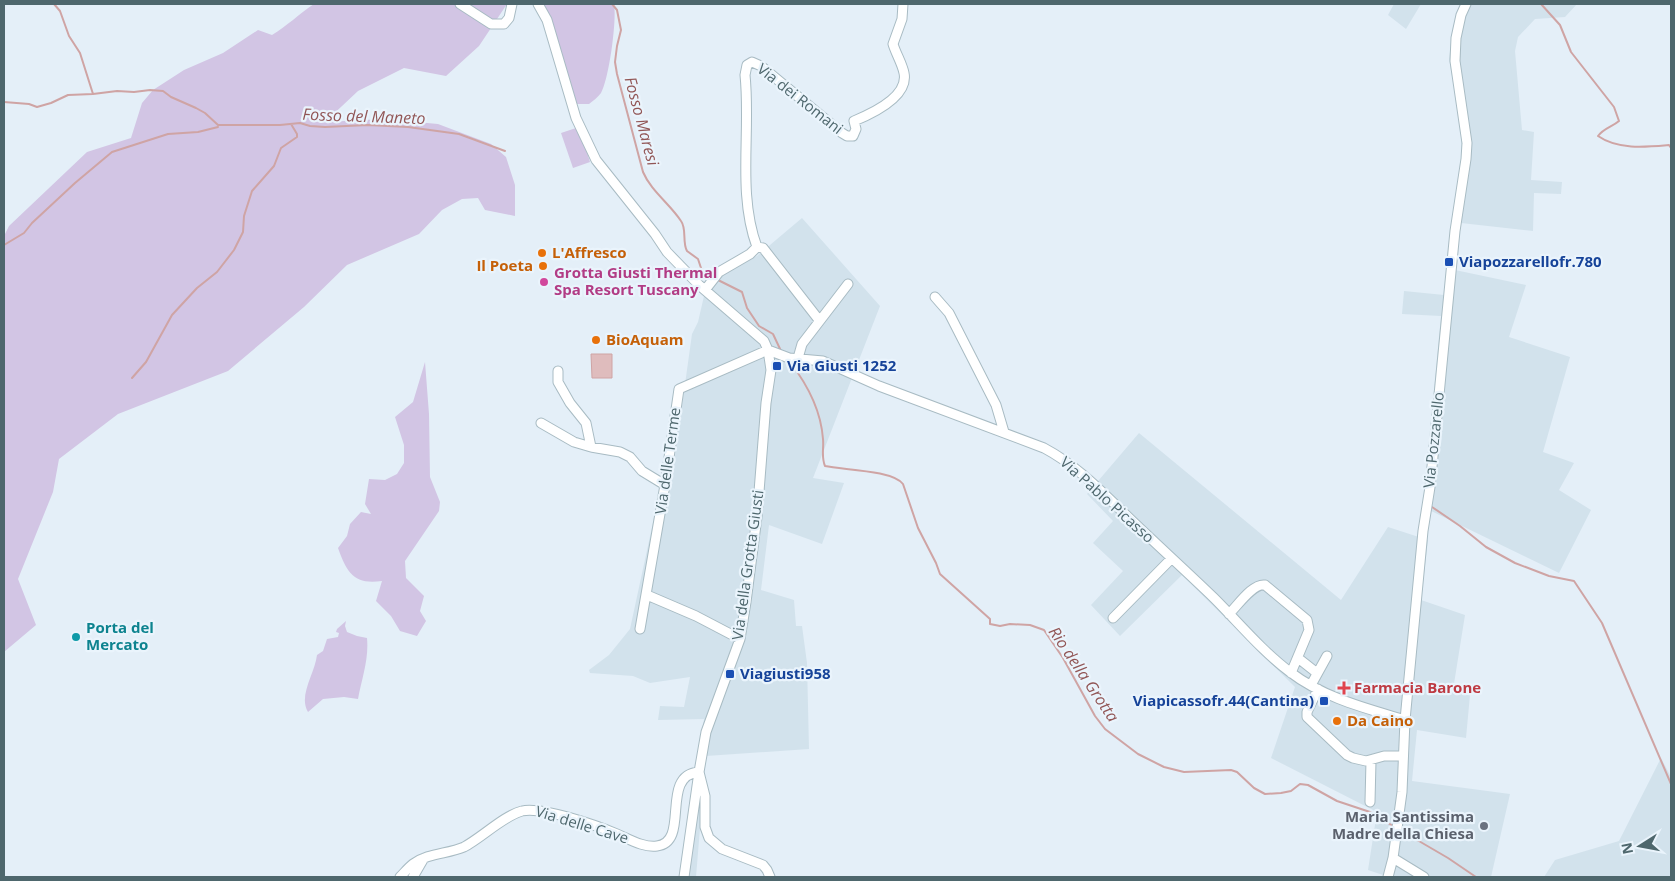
<svg xmlns="http://www.w3.org/2000/svg" width="1675" height="881" font-family="'Open Sans',sans-serif">
<rect width="100%" height="100%" fill="#e4eff8"/>
<path fill="#d2e2ec" d="M1394,4H1421L1406,29L1388,15Z
M1461,4H1577L1565,17L1535,19L1518,37L1515,51L1522,130L1534,132L1531,180L1562,182L1561,194L1534,193L1533,231L1461,223L1455,270L1526,285L1509,337L1570,357L1543,452L1574,463L1559,490L1591,510L1559,573L1423,507L1441,316L1402,314L1404,291L1444,295L1449,241L1462,155L1461,128L1449,59L1453,27Z
M802,218L880,306L813,478L844,483L822,544L769,525L761,590L794,600L796,626H802L807,663L809,749L706,756L696,877H682L698,756L704,719L658,720L660,706L684,707L690,677L650,683L633,676L590,673L589,670L609,655L630,629L657,504L668,506L692,334L698,322L704,296L719,277L733,266L757,256Z
M1139,433L1341,600L1388,527L1428,540L1421,600L1465,615L1453,690L1470,695L1466,738L1417,730L1412,781L1510,794L1491,877H1383V875L1368,870L1377,812L1271,758L1295,687L1182,575L1120,636L1091,605L1123,571L1093,543L1113,521L1087,494Z
M1661,758L1671,777V877H1544L1555,860L1619,841Z"/>
<path fill="#d2c5e4" d="M314,4H507L479,46L446,76L404,68L358,91L325,122L383,119L438,124L491,144L506,157L515,185V216L485,210L478,198L462,199L442,210L419,234L347,265L304,307L228,371L118,414L59,459L53,492L18,579L36,625L4,652V236L9,226L87,152L131,138L142,103L153,90L184,70L223,53L258,30L272,35C287,26 299,14 314,4Z
M541,4H614C617,20 609,79 601,93C598,97 593,101 589,104H576L552,20Z
M579,127L590,162L573,168L561,133Z
M425,362L429,414L430,477L440,502L439,511L405,561L406,578L424,596L420,611L426,621L417,636L400,631L391,616L376,601L382,581C354,585 347,573 338,548L347,536L350,524L361,512L371,514L365,504L369,479L385,480L397,474L404,463V445L395,417L413,402Z
M346,621L345,626L347,632L357,636L367,638C369,659 362,678 358,699L344,697L323,699L308,712C298,696 315,673 317,655L323,651L327,639L338,637L339,633L336,632L337,629Z"/>
<path fill="#dfbcbd" stroke="#cfa4a4" d="M591,354H612V378H592Z"/>
<g fill="none" stroke-linecap="round" stroke-linejoin="round">
<path stroke="#cfa4a4" stroke-width="2" d="M54,4L60,11L69,36L80,53L93,94
M612,4L617,10L621,30L617,46L615,62L617,74L643,172C651,191 670,204 681,221C687,229 682,242 687,251L698,259L703,274L712,278
M1541,4L1560,25L1571,52L1614,107L1619,121C1612,127 1604,128 1598,136C1618,150 1646,147 1669,145L1671,148
M4,102L29,104L37,107L51,103L68,95L93,94L117,91L134,92L150,90L163,91L171,97L196,108L205,113L218,125H280L300,123L310,126L325,127L368,125L408,127L459,134L505,151
M4,245L24,233L32,223L75,183L112,152L168,134L198,132L218,127
M716,279L742,292L747,308L759,326L773,334L781,351
M790,362C807,384 821,411 823,439C824,448 821,457 825,466C843,470 892,470 903,484L918,528L936,563L940,574L990,619V624L1000,626L1010,624L1030,625L1044,630L1063,658L1095,716L1105,729L1138,754L1164,767L1184,772L1231,770L1237,772L1254,788L1265,794L1281,793L1291,791L1300,784L1308,785L1337,801L1370,812L1393,826
M132,378L146,362L172,315L197,288L217,272L234,250L243,232L244,216L252,191L274,166L281,148L297,137V134L291,124
M1432,507L1460,526L1486,547L1515,563L1549,576L1574,581L1602,623L1671,784
M1400,830L1448,858L1476,877"/>
<g stroke="#a8bbc3" stroke-width="11">
<path id="minor" d="M460,4L491,24H504L509,18L512,4
M538,4L547,20L576,118L596,160L655,234L667,252L699,285L764,341L768,350L771,370L766,403L757,517L746,602L740,639L706,732L699,772L684,877
M757,247C737,193 751,132 745,75L747,65L752,62L761,66L842,133L847,136H853L856,129L854,121C871,114 909,97 904,73C902,63 896,54 893,44L902,19L903,4
M757,247L763,248L819,320
M705,290L719,272L750,254L757,247
M935,297L949,313L996,405L1004,432
M768,350L789,358L823,361L879,386L1044,448C1076,465 1100,490 1126,515C1155,543 1185,570 1214,598C1239,623 1262,651 1290,672C1324,698 1365,708 1405,720
M798,358L802,344L848,284
M558,371V382L570,403L586,423L591,447
M541,423L574,442L591,447L620,452L630,457L642,471L665,485
M647,595L696,616L740,639
M1229,614C1238,605 1253,583 1265,585L1307,620L1309,630L1291,673
M1113,618L1171,559
M640,629L665,485L679,389L768,350
M1298,658L1317,673
M1311,685L1327,656
M1318,689L1307,712V717L1347,755L1353,758L1366,761L1384,756H1403
M1370,802L1371,761
M1393,858L1424,877
M400,877C404,873 409,867 413,864C428,853 448,854 464,847C481,838 505,815 522,811C541,806 598,826 617,834C629,839 644,848 657,846C691,842 659,775 699,772L705,796V827L709,838L722,849L763,865L767,870L770,877
M413,877L424,858
M1388,877L1393,858L1402,792L1405,720L1423,531L1430,487L1455,231L1466,159L1467,143L1455,61L1456,38L1461,15L1466,4"/>
</g>
<use href="#minor" stroke="#fff" stroke-width="9"/>
</g>
<g fill="#e8710a" stroke="#eaf4fc" stroke-width="2">
<circle cx="542" cy="253" r="5"/>
<circle cx="543" cy="266" r="5"/>
<circle cx="596" cy="340" r="5"/>
<circle cx="1337" cy="721" r="5"/>
</g>
<g fill="#1a4fb4" stroke="#eaf4fc" stroke-width="2">
<rect x="1444" y="257" width="10" height="10" rx="2.5"/>
<rect x="772" y="361" width="10" height="10" rx="2.5"/>
<rect x="725" y="669" width="10" height="10" rx="2.5"/>
<rect x="1319" y="696" width="10" height="10" rx="2.5"/>
</g>
<circle fill="#d1479c" stroke="#eaf4fc" stroke-width="2" cx="544" cy="282" r="5"/>
<circle fill="#0f9aa8" stroke="#eaf4fc" stroke-width="2" cx="76" cy="637" r="5"/>
<path fill="#e0444e" stroke="#eaf4fc" stroke-width="2" d="M1341.5 680.5h5v5h5v5h-5v5h-5v-5h-5v-5h5z"/>
<circle fill="#6b7280" stroke="#eaf4fc" stroke-width="2" cx="1484" cy="826" r="5"/>
<g text-anchor="middle" stroke-width="4.5" stroke-linejoin="round" paint-order="stroke">
<g font-size="15" fill="#4e676d" stroke="#eaf4fc">
<text transform="translate(800 99) rotate(38)" y="5">Via dei Romani</text>
<text transform="translate(1434 440) rotate(-84)" y="5">Via Pozzarello</text>
<text transform="translate(668 461) rotate(-82)" y="5">Via delle Terme</text>
<text transform="translate(1107 500) rotate(42)" y="5">Via Pablo Picasso</text>
<text transform="translate(748 565) rotate(-82)" y="5">Via della Grotta Giusti</text>
<text transform="translate(582 825) rotate(17)" y="5">Via delle Cave</text>
</g>
<g font-size="15" font-weight="bold" fill="#c56008" stroke="#eaf4fc" text-anchor="start">
<text x="552" y="258">L'Affresco</text>
<text x="533" y="271" text-anchor="end">Il Poeta</text>
<text x="606" y="345">BioAquam</text>
<text x="1347" y="726">Da Caino</text>
</g>
<g font-size="15" font-weight="bold" fill="#164399" stroke="#eaf4fc" text-anchor="start">
<text x="1459" y="267">Viapozzarellofr.780</text>
<text x="787" y="371">Via Giusti 1252</text>
<text x="740" y="679">Viagiusti958</text>
<text x="1314" y="706" text-anchor="end">Viapicassofr.44(Cantina)</text>
</g>
<g font-size="15" font-weight="bold" fill="#b23c85" stroke="#eaf4fc" text-anchor="start">
<text x="554" y="278">Grotta Giusti Thermal<tspan x="554" dy="17">Spa Resort Tuscany</tspan></text>
</g>
<g font-size="15" font-weight="bold" fill="#0d838f" stroke="#eaf4fc" text-anchor="start">
<text x="86" y="633">Porta del<tspan x="86" dy="17">Mercato</tspan></text>
</g>
<g font-size="15" font-weight="bold" fill="#be3a42" stroke="#eaf4fc" text-anchor="start">
<text x="1354" y="693">Farmacia Barone</text>
</g>
<g font-size="15" font-weight="bold" fill="#5b616d" stroke="#eaf4fc" text-anchor="end">
<text x="1474" y="822">Maria Santissima<tspan x="1474" dy="17">Madre della Chiesa</tspan></text>
</g>
<g font-size="16" font-style="italic" fill="#915555" stroke="#eaf4fc">
<text transform="translate(364 116) rotate(2)" y="6">Fosso del Maneto</text>
<text transform="translate(642 121) rotate(75)" y="6">Fosso Maresi</text>
<text transform="translate(1084 674) rotate(56)" y="6">Rio della Grotta</text>
</g>
</g>
<rect width="1675" height="881" fill="none" stroke="#4e676d" stroke-width="10"/>
<g transform="translate(1640 846) rotate(259)" stroke="#eaf4fc" stroke-width="4" paint-order="stroke">
<path d="M0-4L9 19L0 12L-9 19Z" fill="#4e676d"/>
<text y="-8" font-size="14" font-weight="bold" text-anchor="middle" fill="#4e676d">N</text>
</g>
</svg>
